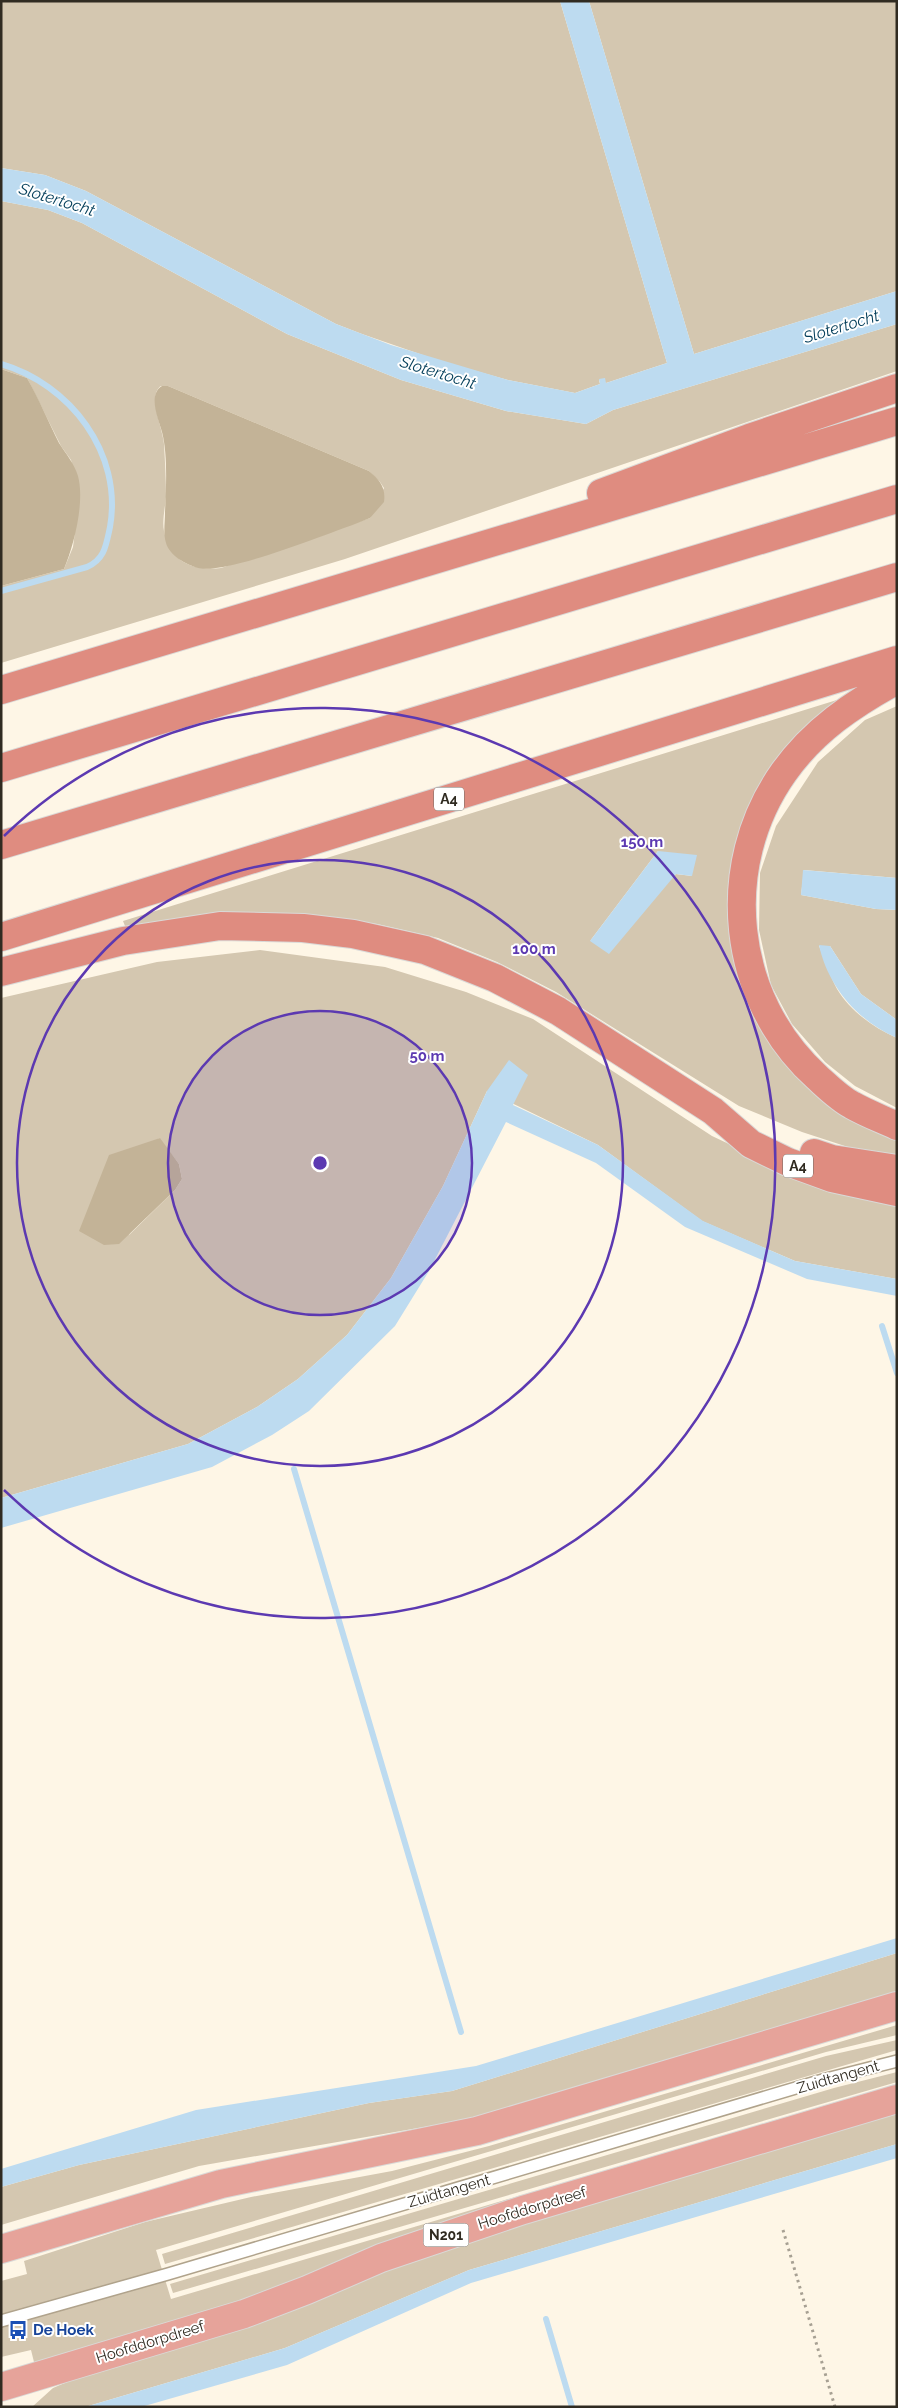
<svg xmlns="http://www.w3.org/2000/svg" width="898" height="2408" font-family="Raleway,sans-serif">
<rect width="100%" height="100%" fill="#fef6e6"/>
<path fill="#d4c7b0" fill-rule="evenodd" d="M1,1H560L667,363L606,383L599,380L600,384L575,393L508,380L440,361L362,334L336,324L86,191L45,175L1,168Z
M589,1H897V291L694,354Z
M1,201L48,210L82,223L287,334L401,380L506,411L586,424L613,410L897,324V371L345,559L1,663V586L64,569L73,547L80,494L71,460L61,446L27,378L1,369ZM161,386H168L369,471L380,482L384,488L370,518L221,568C192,571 170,562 164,531C162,521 165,508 166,497C166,479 165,462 164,444C163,429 147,395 161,386Z
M840,699L842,703L749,813L760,1016L897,1133V1158L854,1149L802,1132L739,1106L556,992L497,962L438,938L377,924L297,915L127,931L123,921ZM658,851L692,876L676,874L590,941Z
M897,706V878L804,870L801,895L876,909L897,910V1020L861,994L830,946H819C825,960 830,976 837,989C850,1011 874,1028 897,1038V1108L855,1086L825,1062L792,1024L771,985L759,930L760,873L776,826L818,762L865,720Z
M260,950L385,967L466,992L533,1019L712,1136L812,1183L897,1203V1279L795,1261L702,1221L598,1145L487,1091L443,1186L391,1278L347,1335L298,1379L257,1407L188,1444L1,1498V998L157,962ZM159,1138L179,1164L182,1179L175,1190L129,1235Z
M897,1953V1991L470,2119L199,2166L1,2225V2187L79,2165L369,2103L452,2091Z
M897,2025V2035L826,2052L156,2250L171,2299L897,2084V2088L443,2222L252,2302L35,2366L31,2350L1,2357V2281L27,2274L24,2261L145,2222L251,2197L392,2171L489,2146Z
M897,2040V2050L165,2264L162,2254L826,2056Z
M897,2072V2082L173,2293L170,2284L834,2088Z
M897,2110V2144L469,2270L285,2348L85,2407H32L53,2388L95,2370L397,2262Z"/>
<path fill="#c3b397" d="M1,369L27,378C39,399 48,421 59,443C66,454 74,463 78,476C85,502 74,545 64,569L1,586Z
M162,386H168L369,471C380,480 386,488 384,502L370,518L355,524C324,535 225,575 198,568C185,564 170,556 166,543C163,533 165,523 165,512C166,489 168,455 162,432C159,420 147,395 162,386Z
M160,1138L179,1164L182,1179L175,1190L119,1244L104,1245L79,1231L109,1155Z"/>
<path fill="#bddbf0" d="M560,1H589L694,354L897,291V324L613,410L586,424L506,411L401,380L287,334L82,223L48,210L1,201V168L45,175L86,191L336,324L391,345L508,380L560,390L575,393L600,384L599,379L605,378L606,383L667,363Z
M658,851L697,855L692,876L676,874L609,954L590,941Z
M803,870L897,878V910L876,909L801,895Z
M819,945L830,946L861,994L897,1020V1038C858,1021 828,987 819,945Z
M509,1060L528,1075L513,1105L598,1145L703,1221L795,1261L897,1279V1296L807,1279L685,1227L596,1163L506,1122L429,1271L395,1326L309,1411L272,1435L212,1467L1,1528V1498L188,1444L257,1407L298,1379L347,1335L391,1278L443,1186L487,1091Z
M897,1938V1953L452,2091L369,2103L79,2165L1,2187V2169L196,2110L476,2066Z
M897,2144V2158L471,2283L287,2365L141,2407H85L285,2348L469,2270Z"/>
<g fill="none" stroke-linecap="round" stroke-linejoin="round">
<path stroke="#bddbf0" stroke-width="6" d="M1,364C70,384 123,453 110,527C106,545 105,559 87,567L1,591
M882,1326L897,1373
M294,1469L461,2032
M546,2319L572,2407"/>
<g stroke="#b0a38c" stroke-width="14">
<path id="service" d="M1,2321L168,2274L826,2079L897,2061"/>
</g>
<g stroke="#dad9d7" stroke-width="30">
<path id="trunk" d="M1,2249L221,2184L477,2131L897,2006
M1,2387L244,2314L307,2290L381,2258L523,2210L897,2099"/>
</g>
<g stroke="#dad9d7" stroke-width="30">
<path id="motorway" d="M601,493L749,438L897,388
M897,680C853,704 814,730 784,772C717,866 731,999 817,1077C828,1087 839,1098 852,1105C866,1113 882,1119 897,1126
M1,690L897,421
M1,768L897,499
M1,845L897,577
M1,937L897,660
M1,972L123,941L220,926L303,928L353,934L425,950L495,978L558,1011L713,1111L751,1144L788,1162L832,1178L897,1192
M814,1153L832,1159L897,1169"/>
</g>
<path stroke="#a7a093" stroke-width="3" stroke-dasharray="2.5 4" stroke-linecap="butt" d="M783,2230L835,2407"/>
<use href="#service" stroke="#fff" stroke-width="11"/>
<use href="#trunk" stroke="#e6a39a" stroke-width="28"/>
<use href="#motorway" stroke="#df8c80" stroke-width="28"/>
</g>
<circle cx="320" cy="1163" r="152" fill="#5c39b1" fill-opacity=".12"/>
<g fill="none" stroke="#5c39b1" stroke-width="2.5">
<circle cx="320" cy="1163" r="152"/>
<circle cx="320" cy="1163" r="303"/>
<path d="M4 836A455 455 0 1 1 4 1490"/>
</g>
<defs>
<g id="bus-bare" transform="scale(1.5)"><path d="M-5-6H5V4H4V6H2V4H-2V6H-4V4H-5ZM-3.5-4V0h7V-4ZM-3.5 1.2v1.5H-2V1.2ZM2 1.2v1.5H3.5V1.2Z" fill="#1a4fb4" stroke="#fff" stroke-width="2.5" paint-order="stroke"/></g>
</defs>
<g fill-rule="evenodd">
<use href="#bus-bare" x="18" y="2330"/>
</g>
<g text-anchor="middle" stroke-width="4" stroke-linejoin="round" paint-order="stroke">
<g fill="#fff" stroke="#6e6b64" stroke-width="1">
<rect x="434" y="787.5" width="30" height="23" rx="4"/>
<rect x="783" y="1154.5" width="30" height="23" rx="4"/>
<rect x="423.5" y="2223.5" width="45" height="23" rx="4"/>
</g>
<g font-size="14" font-weight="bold" fill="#302b21">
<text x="449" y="804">A4</text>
<text x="798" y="1171">A4</text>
<text x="446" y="2240">N201</text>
</g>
<g font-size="15" fill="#302b21" stroke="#fff">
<text transform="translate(838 2077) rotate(-16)" y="5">Zuidtangent</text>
<text transform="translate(449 2191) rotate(-16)" y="5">Zuidtangent</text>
<text transform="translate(532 2208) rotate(-17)" y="5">Hoofddorpdreef</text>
<text transform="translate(150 2342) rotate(-17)" y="5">Hoofddorpdreef</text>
</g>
<g font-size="15" font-weight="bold" fill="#164399" stroke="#fff" text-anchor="start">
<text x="33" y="2335">De Hoek</text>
</g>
<g font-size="16" font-style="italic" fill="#06405c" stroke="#fff">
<text transform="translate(57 199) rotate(17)" y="6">Slotertocht</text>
<text transform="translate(841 326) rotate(-17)" y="6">Slotertocht</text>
<text transform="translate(438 372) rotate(17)" y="6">Slotertocht</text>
</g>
</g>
<circle cx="320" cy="1163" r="8" fill="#5c39b1" stroke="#fff" stroke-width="2.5"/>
<g font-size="15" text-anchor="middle" font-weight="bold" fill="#5c39b1" stroke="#fff" stroke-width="4" stroke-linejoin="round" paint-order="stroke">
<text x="642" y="847">150 m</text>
<text x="534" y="954">100 m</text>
<text x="427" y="1061">50 m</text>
</g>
<rect width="898" height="2408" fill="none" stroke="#302b21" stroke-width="5"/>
</svg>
